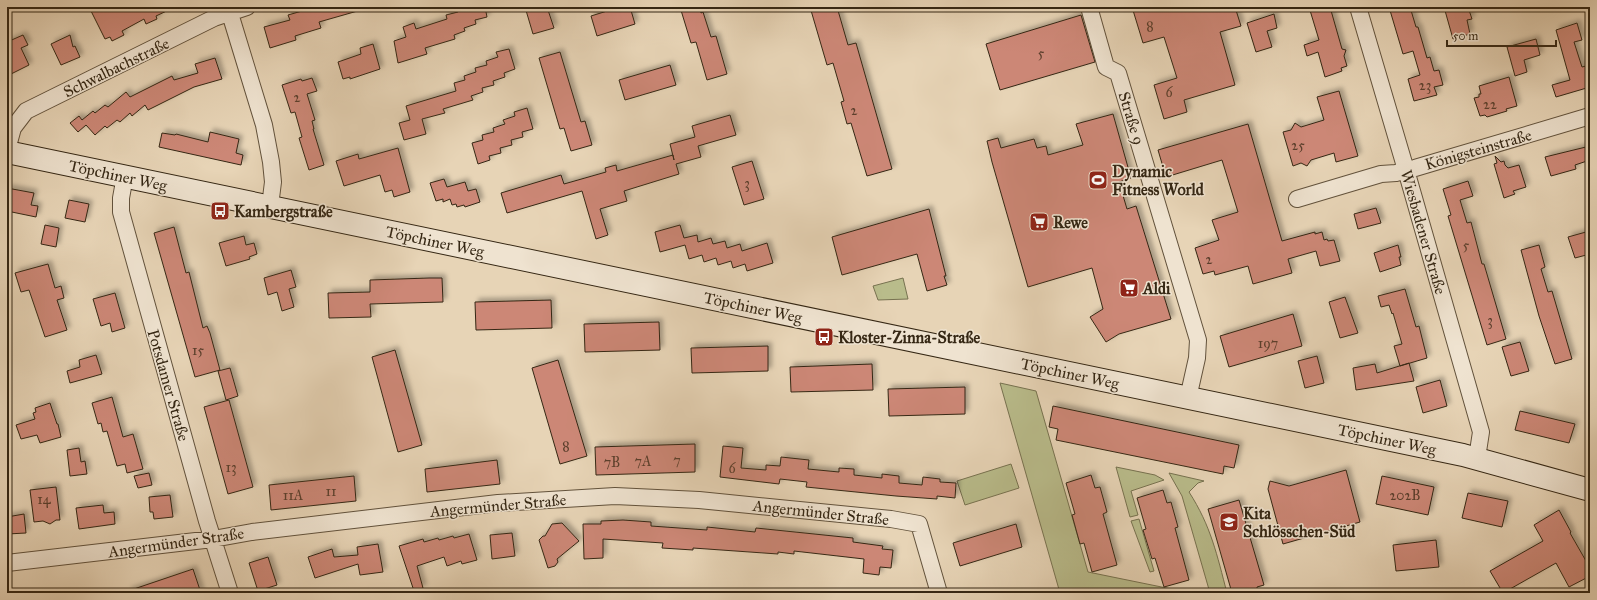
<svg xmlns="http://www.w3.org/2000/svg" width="1597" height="600" font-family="'IM FELL Great Primer',serif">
<defs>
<filter id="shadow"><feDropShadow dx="3.5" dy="-3.5" stdDeviation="2" flood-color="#0004"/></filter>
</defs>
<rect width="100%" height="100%" fill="#e7d4b6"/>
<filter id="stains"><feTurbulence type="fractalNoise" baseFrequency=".005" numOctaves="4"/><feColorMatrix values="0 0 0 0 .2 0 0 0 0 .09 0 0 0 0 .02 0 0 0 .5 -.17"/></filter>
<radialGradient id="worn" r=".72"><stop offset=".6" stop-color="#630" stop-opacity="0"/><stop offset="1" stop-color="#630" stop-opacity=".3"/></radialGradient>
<path fill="#b9bc8b" stroke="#777250" d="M903,278L908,299L878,300L873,286Z
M1000,383L1036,391L1088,572L1191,593H1060Z
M1011,464L1019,488L965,505L957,481Z
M1116,467L1155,475L1164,480L1131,491L1138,515L1130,517Z
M1169,473L1204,481L1198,483L1189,492C1211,526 1217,555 1227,593H1210L1182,496Z
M1139,519L1154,571L1150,572L1131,521Z"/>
<path fill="#cc8776" stroke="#352714" filter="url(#shadow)" d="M89,7H175L156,16L157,19L146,24L144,19L122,31L124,35L112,41L110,37L105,39Z
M316,7H360L361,10L319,22L321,28L295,36L296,40L270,48L264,27L290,20L288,15Z
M457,7H485L487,17L475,20L476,24L464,28L465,31L454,35L455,39L425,48L427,54L398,63L394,41L406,37L403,27L414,23L416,29L447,19L446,15L458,12Z
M525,7H547L554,28L533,34Z
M620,7H630L635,24L597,36L591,16Z
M680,7H700L701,13L703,12L711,37L716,36L727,74L707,80L696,42L691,43Z
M810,7H837L848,45L856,43L892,169L867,176L851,123L847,124L841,102L844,101L833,63L827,65Z
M1132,7H1235L1241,26L1220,32L1235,85L1184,100L1187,112L1164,119L1154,85L1177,78L1164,37L1143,43Z
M1309,7H1330L1342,49L1346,50L1344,56L1347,66L1341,68L1342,71L1325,77L1318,52L1307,56L1304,45L1319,40Z
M1389,7H1410L1416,27H1418L1427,58L1430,57L1434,71L1439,70L1443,85L1434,87L1437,95L1414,101L1408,79L1420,75L1413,51L1403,54Z
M1444,7H1468L1472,19L1467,20L1470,34L1453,39Z
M1274,14L1277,28L1267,31L1272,47L1256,52L1247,23Z
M1081,15L1095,62L1000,90L986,44Z
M1577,23L1582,40L1574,42L1582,67L1590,65V87L1556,97L1552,85L1570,80L1556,30Z
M23,35L28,45L21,48L29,65L7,76V42Z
M70,35L73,47L75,46L80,57L61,65L51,44Z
M1536,39L1540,55L1524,60L1527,72L1515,76L1507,47Z
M373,44L380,69L350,79V77L343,79L338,62L361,54L360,48Z
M509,49L515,69L504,73L505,77L493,81L494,85L482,88L483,92L471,96L473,100L443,109L445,113L422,119L426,134L404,140L399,123L410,120L406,106L456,91L454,83L465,80L464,76L476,72L475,68L487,65L486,61L498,57L496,52Z
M560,52L581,122L585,121L592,145L571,151L564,128L560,129L539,58Z
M215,58L222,79L194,87L148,110L145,105L132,116L130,113L120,122L117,120L107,128L105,126L95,135L86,125L78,132L70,123L79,116L82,120L93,111L95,113L105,105L108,107L126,92L130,97L172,76L174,80L198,73L195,64Z
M670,65L676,85L625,100L619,80Z
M1509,77L1517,106L1506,109L1507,111L1487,117L1485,115L1480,116L1474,98L1479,97V94H1481L1479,86Z
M312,78L317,91L307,94L315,120L312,121L314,129H313L324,165L309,170L299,138L302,137L295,112L291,113L282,85L301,79L302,81Z
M1339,91L1358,156L1336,162L1334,153L1311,160L1307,166L1301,163L1293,166L1283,132L1291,130L1295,123L1301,127L1324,120L1317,97Z
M527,108L533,129L522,132L523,137L511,140L512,145L500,148L501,153L489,156L490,160L478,164L472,143L483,140L482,135L494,132L493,128L505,124L503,120L515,116L514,112Z
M1113,114L1131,178L1119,182L1127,209L1136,206L1171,319L1119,334L1106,342L1090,317L1103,309L1092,268L1028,287L992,162L987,141L998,138L1001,148L1034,139L1037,148L1046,146L1048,155L1083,145L1076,124Z
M730,115L736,135L698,146L701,157L676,164L679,174L624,191L627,201L600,209L608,235L596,239L582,191L507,213L501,193L561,175L564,184L606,172L605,168L616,165L617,171L673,155L674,160L670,144L695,137L692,126Z
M1248,124L1282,241L1315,232V234L1322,232L1324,240L1327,239L1328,241L1334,240L1340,261L1320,266L1316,251L1288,259L1292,273L1253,284L1248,266L1215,275L1214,271L1203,274L1195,248L1219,240L1212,220L1238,212L1222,160L1166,177L1158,150Z
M210,132L239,139L236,153L243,155L241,165L159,147L162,133L175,135L176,134L208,142Z
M1590,146V160L1575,165L1576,169L1551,176L1545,157Z
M398,148L410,192L394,197L392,190L385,192L380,175L344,186L336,161L358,154L359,159Z
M1495,156L1501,162L1504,161L1505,165L1508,168L1519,165L1526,187L1513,191L1515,194L1504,198L1494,164L1497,163Z
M752,161L764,199L744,205L732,167Z
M444,179L447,187L465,182L468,191L476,189L480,202L465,207L464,205L457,207L456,204L452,205L450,199L443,202V199L436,201L430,183Z
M1468,181L1473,196L1460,200L1467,223L1471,222L1482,264H1484L1506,339L1487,345L1448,216L1451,215L1443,189Z
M7,188L34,193L31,205L38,206L36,217L7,211Z
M69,200L89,204L85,222L65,218Z
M1376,208L1381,223L1358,229L1354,214Z
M929,209L946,276H944L947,285L927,291L917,254L842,275L832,237Z
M45,225L59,228L56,247L41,244Z
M680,225L684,238L697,235L698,242L711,238L713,244L725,241L727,248L740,244L742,251L767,243L773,263L747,271L745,264L733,268L731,261L718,265L716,258L704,262L702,255L689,259L685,245L660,252L655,232Z
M174,227L186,273L189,272L203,328L207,326L210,333L220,370L195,377L154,233Z
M1586,232L1590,244V254L1575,258L1568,237Z
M244,236L246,245L254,243L257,254L249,257L250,259L226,266L219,243Z
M1398,245L1401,257H1399L1401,265L1380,272L1374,253Z
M1539,245L1545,267L1541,269L1548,292L1552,291L1572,359L1555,364L1539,316L1521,250Z
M48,264L55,288L61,286L64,298L57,300L67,330L45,337L29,290L21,292L15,273Z
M291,270L296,287L289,289L294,307L282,311L277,292L268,295L264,278Z
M429,278H442L443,302L370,304L371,317L329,318L328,293L370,292V280Z
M1405,289L1416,327L1419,326L1427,358L1400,366L1394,346L1402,344L1393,313L1392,314L1389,305L1381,307L1378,296Z
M115,293L125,328L112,332L110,323L101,326L93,299Z
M1345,297L1358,333L1340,338L1329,302Z
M551,300L552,328L476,330L475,302Z
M1293,314L1302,346L1229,367L1220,336Z
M659,322L660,350L585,352L584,324Z
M1520,342L1529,371L1511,376L1502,347Z
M768,346V371L692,373L691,348Z
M395,350L422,445L398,452L372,357Z
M96,355L102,374L70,383L67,371L80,367L79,360Z
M1317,356L1324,383L1305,388L1298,361Z
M558,360L587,456L560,464L532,368Z
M1409,363L1414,381L1356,390L1353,368L1375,364L1377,373Z
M872,364L873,390L791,392L790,367Z
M230,368L238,396L226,400L218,371Z
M1440,380L1447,406L1423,413L1416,387Z
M965,387V414L889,416L888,389Z
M112,397L123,437L133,434L143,469L127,473L125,464L117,466L107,431L103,432L101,423L98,424L92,403Z
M229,400L253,487L228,494L204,407Z
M50,403L57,424H58L61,437L40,443L37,435L21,439L16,425L35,419L33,413L36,412L35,408Z
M1053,406L1239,445L1234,468L1224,466L1223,474L1056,440L1058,429L1049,427Z
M1520,411L1575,424L1569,443L1515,430Z
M695,444V472L596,475L595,447Z
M723,446L743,448L741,468L766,470V465L780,466L781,457L809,460L808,469L839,472V468L854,469V475L882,478V474L899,476V483L922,485L923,477L940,479V482L956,483L955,498L937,496V499L896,496L806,487L807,482L780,479L779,484L720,477Z
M79,448L81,462L85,461L87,474L70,476L67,450Z
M497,460L500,484L427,492L425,469Z
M1346,470L1360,522L1283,544L1268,489L1270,481L1289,486Z
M149,473L152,485L138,488L134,476Z
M1091,475L1095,488L1100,487L1107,512L1103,514L1117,565L1092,572L1084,543L1080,544L1072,515L1075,514L1066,483Z
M354,476L356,501L271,510L269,485Z
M1382,476L1434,487L1428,515L1376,504Z
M56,487L60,520H56L50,524L43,521L34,522L30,490Z
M1163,490L1167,503L1171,502L1178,527L1175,528L1189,580L1164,587L1155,558L1152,559L1143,530L1146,529L1137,498Z
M1468,493L1508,501L1502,527L1462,518Z
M170,495L173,517L154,519L153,512H150L149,497Z
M1239,500L1264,585L1257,587V590L1247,593L1246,589L1232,593L1208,509Z
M103,505L104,513L114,512L115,524L79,529L76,508Z
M1559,510L1571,532L1570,533L1590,568V576L1569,587L1556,563L1503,593L1490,571L1543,541L1534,525Z
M24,514L26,533L7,534V517Z
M623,520L651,522V526L707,530V527L755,532L756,528L853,538V542L883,546L882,549L893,550L891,568L880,567L879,575L863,573L864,559L794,551V554L778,552V554L693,548V550L662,548L663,543L603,539V558L584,559L583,524H601V521Z
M562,523L579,541L557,559L558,562L555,566L548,568L539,540L543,536H545L552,524Z
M1016,524L1022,547L960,566L953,543Z
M512,533L515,556L492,559L490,535Z
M469,534L477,560L462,564L461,561L447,566L444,557L417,566L423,588L414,591L399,546L423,539L424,542L438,538L439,540L453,536L454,538Z
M1436,540L1439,567L1396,571L1393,545Z
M378,544L383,572L360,575L358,564L315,578L308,557L332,549L334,557L358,555L357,547Z
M268,557L277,585L258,591L249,563Z
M193,569L201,593H128V591Z"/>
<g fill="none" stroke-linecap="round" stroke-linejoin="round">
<g stroke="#62523c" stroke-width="18">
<path id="street" d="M228,7L264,125L271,162L273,182L270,206
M1089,7L1106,67L1118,73L1198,340L1197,358L1188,398
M1358,7L1406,170L1481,432L1477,458
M7,150L13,128L26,111L214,18L247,7
M125,176L121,198V212L207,521L230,593
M1297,199L1381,174L1396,173L1415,168L1590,116
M7,563L213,539L252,532L498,503L615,496L699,500L891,519L919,524L939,593"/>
</g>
<g stroke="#352714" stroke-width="24">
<path id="secondary" d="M7,152L1463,455L1590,490"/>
</g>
<use href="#street" stroke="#efe3d0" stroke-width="16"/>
<use href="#secondary" stroke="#efe3d0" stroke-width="22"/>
</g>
<defs>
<g id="stadium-square" transform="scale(1)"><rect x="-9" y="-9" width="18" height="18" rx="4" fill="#8f2418" stroke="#efe3d0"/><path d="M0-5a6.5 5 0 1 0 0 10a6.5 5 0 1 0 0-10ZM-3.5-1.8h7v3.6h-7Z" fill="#fff"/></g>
<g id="bus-square" transform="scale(1)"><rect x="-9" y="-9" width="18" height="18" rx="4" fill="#8f2418" stroke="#efe3d0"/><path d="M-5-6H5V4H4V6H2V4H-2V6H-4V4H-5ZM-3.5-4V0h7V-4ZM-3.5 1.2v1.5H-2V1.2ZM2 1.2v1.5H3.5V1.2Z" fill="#fff"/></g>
<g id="supermarket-square" transform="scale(1)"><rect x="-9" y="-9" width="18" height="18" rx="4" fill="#8f2418" stroke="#efe3d0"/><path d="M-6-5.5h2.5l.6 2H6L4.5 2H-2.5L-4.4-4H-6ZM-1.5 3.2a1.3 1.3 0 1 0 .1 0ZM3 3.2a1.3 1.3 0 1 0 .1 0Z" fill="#fff"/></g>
<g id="school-square" transform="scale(1)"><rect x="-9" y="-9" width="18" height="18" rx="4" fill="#8f2418" stroke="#efe3d0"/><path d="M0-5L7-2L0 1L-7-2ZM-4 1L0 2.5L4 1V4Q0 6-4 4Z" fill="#fff"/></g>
</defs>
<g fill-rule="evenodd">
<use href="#stadium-square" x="1098" y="180"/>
<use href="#bus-square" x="220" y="211"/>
<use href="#supermarket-square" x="1039" y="222"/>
<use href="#supermarket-square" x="1129" y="288"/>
<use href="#bus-square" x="824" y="337"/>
<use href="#school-square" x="1229" y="522"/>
</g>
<g text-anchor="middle" stroke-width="3" stroke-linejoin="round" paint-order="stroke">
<g font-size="14" fill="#5b3f2c">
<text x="1150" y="31">8</text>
<text x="1041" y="58">5</text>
<text x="1425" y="90">23</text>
<text x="1169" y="97">6</text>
<text x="297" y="102">2</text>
<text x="1490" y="109">22</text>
<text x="854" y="115">2</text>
<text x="1298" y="150">25</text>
<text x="747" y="188">3</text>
<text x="1466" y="250">5</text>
<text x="1209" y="264">2</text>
<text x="1490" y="325">3</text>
<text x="1268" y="348">197</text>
<text x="198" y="355">15</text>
<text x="566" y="451">8</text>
<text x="677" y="465">7</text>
<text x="643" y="466">7A</text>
<text x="612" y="467">7B</text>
<text x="231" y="472">13</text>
<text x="732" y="473">6</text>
<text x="331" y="496">11</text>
<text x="293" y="500">11A</text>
<text x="1405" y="500">202B</text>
<text x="44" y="504">14</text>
</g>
<g font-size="16" fill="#352714" stroke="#efe3d0">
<text transform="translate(116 67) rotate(-26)" y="6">Schwalbachstraße</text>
<text transform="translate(1132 118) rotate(73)" y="6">Straße 9</text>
<text transform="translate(1478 149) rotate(-16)" y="6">Königsteinstraße</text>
<text transform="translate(118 175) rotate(12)" y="6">Töpchiner Weg</text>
<text transform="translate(1424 232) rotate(74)" y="6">Wiesbadener Straße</text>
<text transform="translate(435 241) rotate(12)" y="6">Töpchiner Weg</text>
<text transform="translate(753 307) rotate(12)" y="6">Töpchiner Weg</text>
<text transform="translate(1070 373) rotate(12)" y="6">Töpchiner Weg</text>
<text transform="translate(169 385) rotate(74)" y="6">Potsdamer Straße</text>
<text transform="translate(1387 439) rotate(12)" y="6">Töpchiner Weg</text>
<text transform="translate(498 505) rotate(-5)" y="6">Angermünder Straße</text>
<text transform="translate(821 512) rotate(6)" y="6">Angermünder Straße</text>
<text transform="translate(176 542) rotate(-8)" y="6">Angermünder Straße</text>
</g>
<g font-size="16" font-weight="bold" fill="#352714" stroke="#efe3d0" text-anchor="start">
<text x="1112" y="177">Dynamic<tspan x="1112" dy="18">Fitness World</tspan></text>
<text x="234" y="217">Kambergstraße</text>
<text x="1053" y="228">Rewe</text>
<text x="1143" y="294">Aldi</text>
<text x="838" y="343">Kloster-Zinna-Straße</text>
<text x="1243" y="519">Kita<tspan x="1243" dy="18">Schlösschen-Süd</tspan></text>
</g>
</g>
<rect width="1597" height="600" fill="none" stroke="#e7d4b6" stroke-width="24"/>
<rect x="8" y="8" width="1581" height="584" fill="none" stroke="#352714" stroke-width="2"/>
<rect x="12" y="12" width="1573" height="576" fill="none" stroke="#352714"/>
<path d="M1447 40v6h109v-6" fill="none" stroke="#352714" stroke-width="2"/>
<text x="1453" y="40" font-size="12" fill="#352714" stroke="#efe3d0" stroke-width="3" paint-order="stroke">50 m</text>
<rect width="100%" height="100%" filter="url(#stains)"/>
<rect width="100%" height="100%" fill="url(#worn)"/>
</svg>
